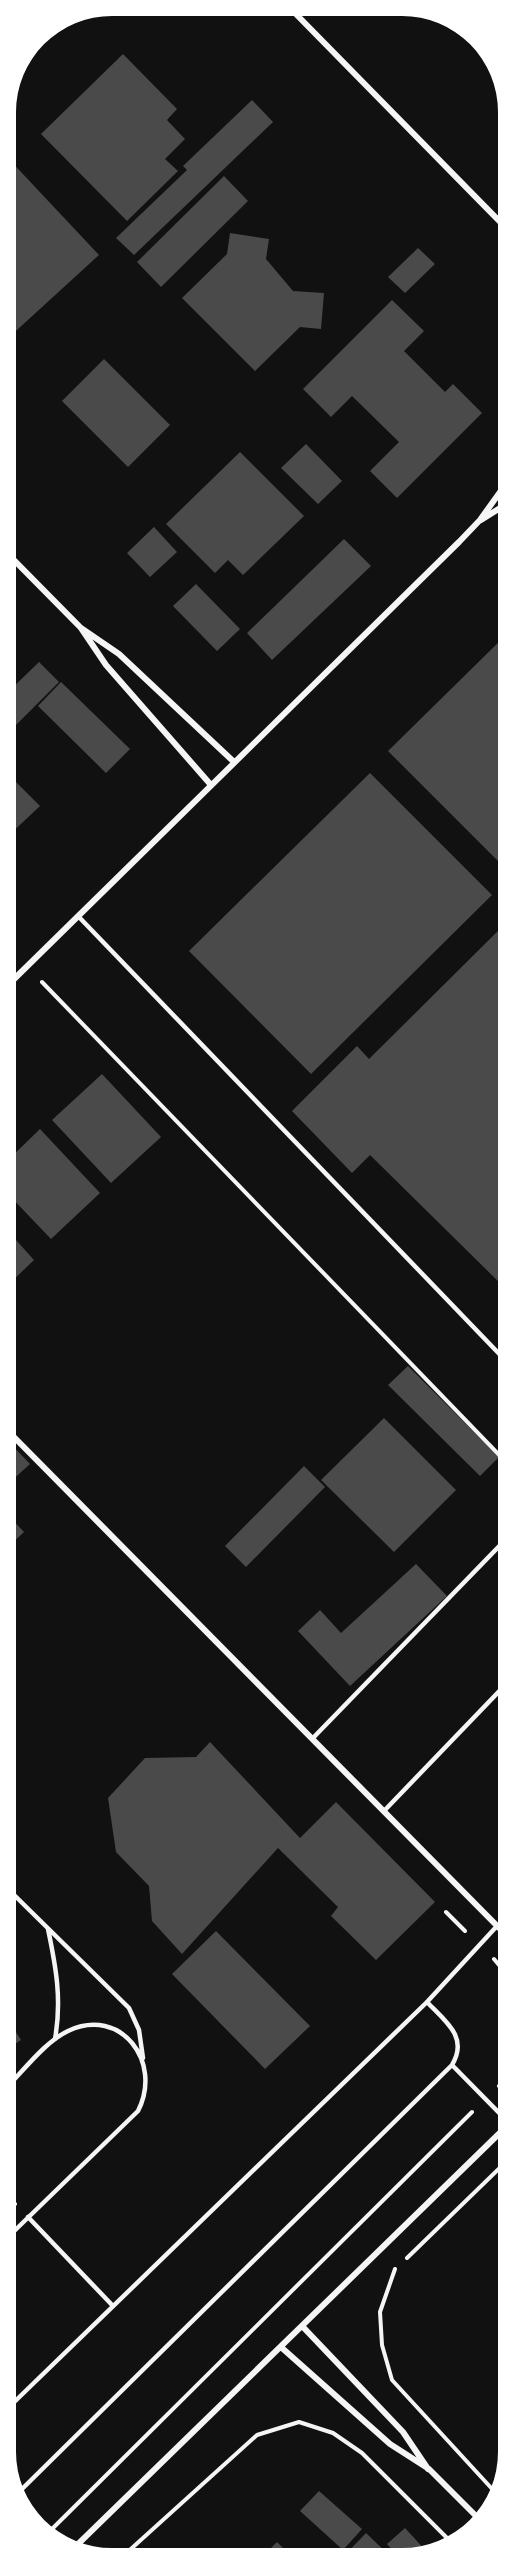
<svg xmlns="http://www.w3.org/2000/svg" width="515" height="2565" font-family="'Noto Serif',serif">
<rect width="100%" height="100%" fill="#111"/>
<path fill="#4a4a4a" d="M123,54L177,109L167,120L185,139L165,159L178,171L127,221L41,134Z
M252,100L273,122L134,255L116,238L187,170L183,166Z
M6,156L99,255L6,340Z
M224,176L248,201L161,287L137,262Z
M230,233L269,239L266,259L293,291L324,293L321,329L300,327L255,371L182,298L227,254Z
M418,248L435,264L405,293L388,277Z
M392,300L424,331L404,351L445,392L453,384L482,413L397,498L370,471L399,442L352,396L331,417L303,389Z
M104,359L170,425L128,467L62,401Z
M306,444L342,481L318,504L281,468Z
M240,452L304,516L243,575L228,560L215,573L166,524Z
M154,527L177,552L150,577L127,553Z
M344,539L371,566L272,660L247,633Z
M196,584L240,629L217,651L173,606Z
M508,633V871L388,751Z
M39,662L59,682L6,735V694Z
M61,682L130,749L106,773L38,706Z
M6,772L40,806L6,838Z
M370,773L492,895L311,1074L189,951Z
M508,921V1291L370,1155L352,1173L292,1111L357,1046L369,1059Z
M102,1074L161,1137L111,1183L52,1120Z
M40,1129L100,1193L51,1239L7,1193V1161Z
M7,1230L34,1260L7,1286Z
M408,1366L499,1457L480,1476L388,1385Z
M384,1418L456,1490L394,1552L321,1480Z
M7,1440L30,1464L8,1484L7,1482Z
M304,1466L325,1487L246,1567L225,1546Z
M7,1514L24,1532L7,1548Z
M416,1564L447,1596L350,1686L298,1631L320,1610L341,1633Z
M210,1742L300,1838L336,1802L435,1902L376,1960L331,1916L338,1907L278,1848L182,1954L152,1921L149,1886L116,1852L108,1798L145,1758L196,1757Z
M216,1931L310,2026L265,2069L172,1974Z
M7,2018L21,2040L7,2049Z
M319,2491L362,2529L343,2550L300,2511Z
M405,2528L427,2552L416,2558H399L387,2544Z
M366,2533L392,2558H342Z
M277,2542L293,2558H261Z"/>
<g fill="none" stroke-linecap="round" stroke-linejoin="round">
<path stroke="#f5f5f5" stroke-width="4" d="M42,982L509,1465
M446,1912L465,1931
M494,1959L509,1977
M499,2086L509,2076
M7,2196L15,2204
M407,2258L509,2159
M395,2269L380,2312L382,2345L392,2380L494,2491
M49,2532L472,2112
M122,2557L257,2435L299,2422L333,2433L362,2453L450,2541"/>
<path stroke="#f5f5f5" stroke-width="4.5" d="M78,916L508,1363
M312,1739L509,1536
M384,1811L509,1681
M7,1888L129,2008L139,2030L143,2058
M48,1929C56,1967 62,2000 55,2039
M452,2065L509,2123
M7,2087C25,2069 45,2042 68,2031C121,2006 163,2062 138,2111L7,2238
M28,2217L113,2306
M7,2409L427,2002L497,1926
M19,2492L452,2065C469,2037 445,2021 427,2002"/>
<path stroke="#f5f5f5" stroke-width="6" d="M290,8L508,230
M481,520L508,503
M6,552L81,628L106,665L211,785
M81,628L119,654L234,762
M6,987L459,542L480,520L508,481
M7,1430L509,1938
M303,2327L403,2432L428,2469
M282,2348L390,2444L429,2469L481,2521
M75,2547L509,2124"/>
</g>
<path d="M0 0H515V2565H0ZM112 16H402A96 96 0 0 1 498 112V2452A96 96 0 0 1 402 2548H112A96 96 0 0 1 16 2452V112A96 96 0 0 1 112 16Z" fill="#fff" fill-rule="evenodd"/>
</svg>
